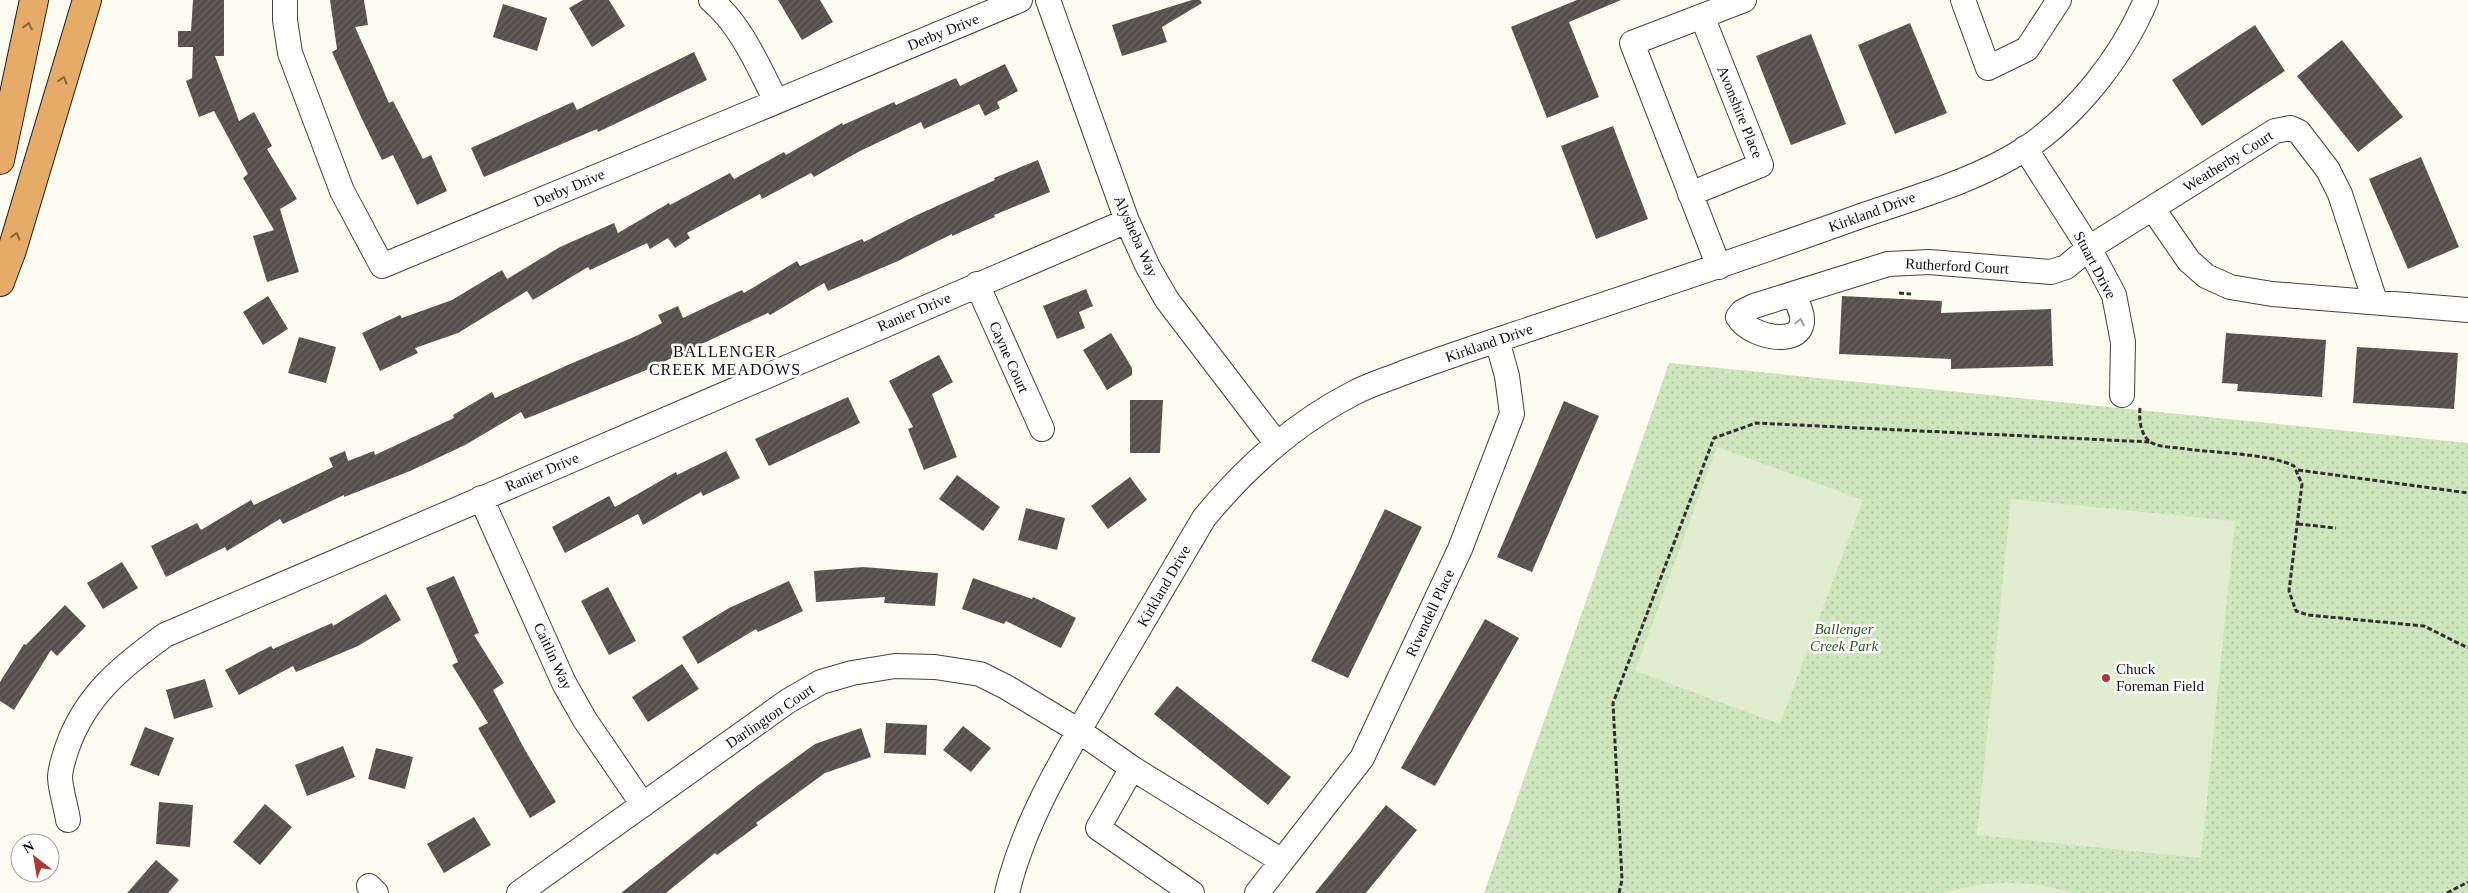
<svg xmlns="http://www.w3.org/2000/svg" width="2468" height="893" font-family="'Times New Roman',serif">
<defs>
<pattern id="park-dots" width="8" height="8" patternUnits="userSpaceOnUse" patternTransform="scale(1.25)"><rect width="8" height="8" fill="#cfe5bd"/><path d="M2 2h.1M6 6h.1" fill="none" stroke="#b1c3a1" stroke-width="1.8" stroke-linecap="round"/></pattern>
<pattern id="building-hatch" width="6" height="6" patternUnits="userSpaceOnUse" patternTransform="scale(1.25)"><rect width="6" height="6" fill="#56504c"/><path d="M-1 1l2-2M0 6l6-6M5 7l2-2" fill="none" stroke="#696561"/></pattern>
</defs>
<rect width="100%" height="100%" fill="#fdfcf1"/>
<path fill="url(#park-dots)" d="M1669,363L2468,443V893H1484Z"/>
<path fill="#e0edce" d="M1717,447L1863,500L1780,724L1635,671Z
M2011,499L2235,521L2201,858L1977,835Z
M2009,883L2035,884L2075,893H1939L1983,884Z"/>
<path fill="url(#building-hatch)" d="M193,0H224V56H215L239,121L254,112L272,146L267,149L297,199L280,209L299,272L267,282L253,236L274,230L243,178L248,174L214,111L199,117L186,81L192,78L193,47H178V31H191Z
M330,0H364L368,25L355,27L389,103L393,101L423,159L431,155L447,191L417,205L393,155L382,160L361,117L332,52L337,49Z
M583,0H609L625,26L592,47L569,8Z
M778,0H820L833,22L802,40Z
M1192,0H1200L1202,3L1162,27L1167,42L1122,56L1112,25Z
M1577,0H1621L1569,22L1599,97L1547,118L1511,27Z
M503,4L547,18L537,51L493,37Z
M1910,23L1947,113L1895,134L1858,45Z
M2255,25L2285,71L2202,126L2172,80Z
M1811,34L1846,124L1791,145L1756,56Z
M2342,40L2403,117L2358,152L2297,76Z
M694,52L707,80L598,132L597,129L484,177L471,148L573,102L577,110Z
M1005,64L1018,91L997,102L1000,108L985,116L979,104L924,129L921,122L860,151L814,177L811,173L762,199L760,194L687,233L690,238L675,248L668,238L650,249L647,243L590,270L588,267L533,300L527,291L458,333L415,348L418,353L380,371L362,333L400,315L402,318L452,300L502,270L507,279L560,247L614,223L618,233L669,203L670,205L730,173L734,179L784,152L786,155L842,123L843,125L894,102L896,105L956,78L960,86Z
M1613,126L1648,219L1596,239L1561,146Z
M2421,157L2459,247L2408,269L2369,179Z
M1038,160L1050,192L994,215L995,217L952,236V234L898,261L828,291L824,283L770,315L768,313L644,371L525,419L521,412L465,445L410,471L344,497V495L283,524L280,519L227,551L225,547L166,577L151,546L197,523L201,530L251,500L254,505L333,467L329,458L345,451L348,461L374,451L375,455L454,418L453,415L492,392L495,398L570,364L634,337L662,323L658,315L678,306L683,318L742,290L744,293L797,261L800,266L862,239L864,242L917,215L995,180L994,178Z
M1086,289L1093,306L1079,312L1085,328L1057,339L1043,306Z
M268,296L288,329L263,345L243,312Z
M1842,296L1942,301L1941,313L2051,309L2053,366L1951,369V359L1839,354Z
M1111,333L1132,368V375L1107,390L1083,350Z
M2226,333L2326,340L2322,397L2237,391L2238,384L2222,383Z
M299,337L336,347L326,383L288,373Z
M2357,347L2458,353L2454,409L2353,403Z
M939,355L953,382L932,394L957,457L924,470L908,429L913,427L889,381Z
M848,397L860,423L769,466L755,439Z
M1130,400H1163L1160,453H1130Z
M1564,401L1599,416L1532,572L1497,557Z
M726,451L740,478L703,496L701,492L643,525L638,514L565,553L552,527L609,496L615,507L676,472L677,475Z
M957,475L1000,507L983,531L939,499Z
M1130,477L1147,500L1108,529L1091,506Z
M1026,508L1065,518L1057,550L1018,540Z
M1385,509L1422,527L1348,678L1311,661Z
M122,562L138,588L103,609L87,583Z
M863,567L938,573L935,606L884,603L885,597L816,602L814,571Z
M454,576L479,633L474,635L504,683L493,690L525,750L556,802L530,818L478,728L488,723L452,665L458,662L426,588Z
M973,578L1032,599L1033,597L1076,618L1061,648L1006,621L1004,624L962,609Z
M789,581L803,611L758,632L756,629L698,664L682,637L729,608Z
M608,587L636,641L609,655L581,601Z
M386,594L401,620L358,646L296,672L293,666L239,695L225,670L271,646L273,649L332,623L333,626Z
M65,605L86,626L57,656L51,650L14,710L0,701V682L24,644L26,645Z
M1485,619L1519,638L1435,786L1401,768Z
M682,664L699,689L648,722L632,697Z
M205,679L213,707L174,719L166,690Z
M1177,686L1291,777L1268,805L1154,714Z
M886,723L927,725L926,755L884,753Z
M963,726L991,748L971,772L943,750Z
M145,727L174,738L159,776L130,765Z
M861,728L871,757L825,773L756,823L758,825L717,855L715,853L666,893H621L757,786L815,744Z
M343,746L355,777L307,796L295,765Z
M376,748L413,757L405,789L368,779Z
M159,802L193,805L190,847L156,844Z
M265,804L292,827L260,865L233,842Z
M1386,805L1417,830L1366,893H1315Z
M474,817L491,845L444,873L427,844Z
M156,860L179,880L168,893H127Z"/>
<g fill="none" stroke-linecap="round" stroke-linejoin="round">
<g stroke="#414141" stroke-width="26">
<path id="minor" d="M285,0V20L290,53L342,191L382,266L1020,0
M711,0C742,26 758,66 776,101
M1048,0L1127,221L1148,267L1167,300L1277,444
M1963,0L1988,68L2027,49L2059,0
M2025,148L2089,248L2114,295L2123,342L2122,395
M1690,194L1761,165L1702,16
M2153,209L2189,261L2206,276L2230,287L2272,294L2468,310
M1719,267L1632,43L1744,0
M977,284L1042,429
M1793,295C1828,352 1752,342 1738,317L1742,312L1754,306L1888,264L1929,262L2051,272L2066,267L2089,248L2275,131L2290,128L2299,132L2328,170L2340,194L2375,301
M481,498L564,683L585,720L643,805
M1132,768L1098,828L1192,893
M68,820C66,806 61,792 60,778C60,769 64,757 67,748C85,696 121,667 165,635L1127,221
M1282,861L1362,758L1460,549L1512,414L1507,376L1497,340
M369,886L376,893
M519,893L788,701L821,682L852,673L895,666L935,667L980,674L1006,687L1079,731L1132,768L1282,861L1257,893
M1007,893C1024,821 1065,755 1102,691C1136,634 1170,576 1204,518C1245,468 1294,424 1352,394C1368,385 1386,380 1403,373C1450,355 1498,340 1545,324C1651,289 1756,254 1861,216C1916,197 1975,181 2025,149C2077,114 2122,57 2146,0"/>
</g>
<g stroke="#1f1f1f" stroke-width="30">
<path id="highway" d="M0,160L34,0
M0,282L12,250L87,0"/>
</g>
<path stroke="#303030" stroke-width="3" stroke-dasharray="5 2.5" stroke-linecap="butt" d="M1899,293L1911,294
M2140,408C2139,419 2140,433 2149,441C2156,447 2170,447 2179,448C2210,453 2269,453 2294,466L2302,484L2289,591L2296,611L2308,615L2424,626L2468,648
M2298,470L2468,493
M2298,524L2336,528
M1619,893L1622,880L1613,703L1714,438L1756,423L2150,442
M2447,893L2468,882"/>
<use href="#minor" stroke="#fff" stroke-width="24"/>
<use href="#highway" stroke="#e5ab67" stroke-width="28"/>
</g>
<defs><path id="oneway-chevron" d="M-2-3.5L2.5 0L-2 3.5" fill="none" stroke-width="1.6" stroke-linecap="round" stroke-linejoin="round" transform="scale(1.25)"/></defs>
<g stroke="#84643f">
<use href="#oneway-chevron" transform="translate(28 26) rotate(-78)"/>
<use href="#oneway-chevron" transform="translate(63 80) rotate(-73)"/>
<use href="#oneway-chevron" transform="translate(16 236) rotate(-73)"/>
</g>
<use stroke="#9f9f9f" href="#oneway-chevron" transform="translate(1800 322) rotate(-79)"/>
<circle fill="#b03834" stroke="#fff" stroke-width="2" cx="2106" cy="678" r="5"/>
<g text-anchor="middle" stroke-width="5" stroke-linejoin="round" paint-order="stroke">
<g font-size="15" fill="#0e0e0e" stroke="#fff">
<text transform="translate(943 32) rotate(-22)" y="5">Derby Drive</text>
<text transform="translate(1740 112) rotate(68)" y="5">Avonshire Place</text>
<text transform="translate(2228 161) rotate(-32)" y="5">Weatherby Court</text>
<text transform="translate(569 188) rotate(-23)" y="5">Derby Drive</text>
<text transform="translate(1872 212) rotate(-20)" y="5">Kirkland Drive</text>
<text transform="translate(1136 236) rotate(66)" y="5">Alysheba Way</text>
<text transform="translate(2095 265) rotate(62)" y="5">Stuart Drive</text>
<text transform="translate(1957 266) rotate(3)" y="5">Rutherford Court</text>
<text transform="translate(914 312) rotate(-23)" y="5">Ranier Drive</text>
<text transform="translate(1489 343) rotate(-19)" y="5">Kirkland Drive</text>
<text transform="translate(1009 357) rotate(66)" y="5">Cayne Court</text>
<text transform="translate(542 472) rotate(-23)" y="5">Ranier Drive</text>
<text transform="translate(1164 586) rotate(-60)" y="5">Kirkland Drive</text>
<text transform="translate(1430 613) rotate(-65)" y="5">Rivendell Place</text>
<text transform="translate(553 656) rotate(65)" y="5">Caitlin Way</text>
<text transform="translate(770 716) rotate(-34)" y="5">Darlington Court</text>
</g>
<g font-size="15" font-style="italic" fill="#2c6025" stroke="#fff">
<text x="1844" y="634">Ballenger<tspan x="1844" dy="17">Creek Park</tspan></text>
</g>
<g font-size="15" fill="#0e0e0e" stroke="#fff" text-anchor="start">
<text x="2116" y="674">Chuck<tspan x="2116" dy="17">Foreman Field</tspan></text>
</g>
<g font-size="16" letter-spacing="1" fill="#0e0e0e" stroke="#fff">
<text x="725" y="357">BALLENGER<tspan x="725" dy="18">CREEK MEADOWS</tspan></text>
</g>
</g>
<g transform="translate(35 858) rotate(329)"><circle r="24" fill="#ffffff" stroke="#9f9f9f"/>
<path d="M0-4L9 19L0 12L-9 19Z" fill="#b03834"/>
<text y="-8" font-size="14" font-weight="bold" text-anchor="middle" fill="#0e0e0e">N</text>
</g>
</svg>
